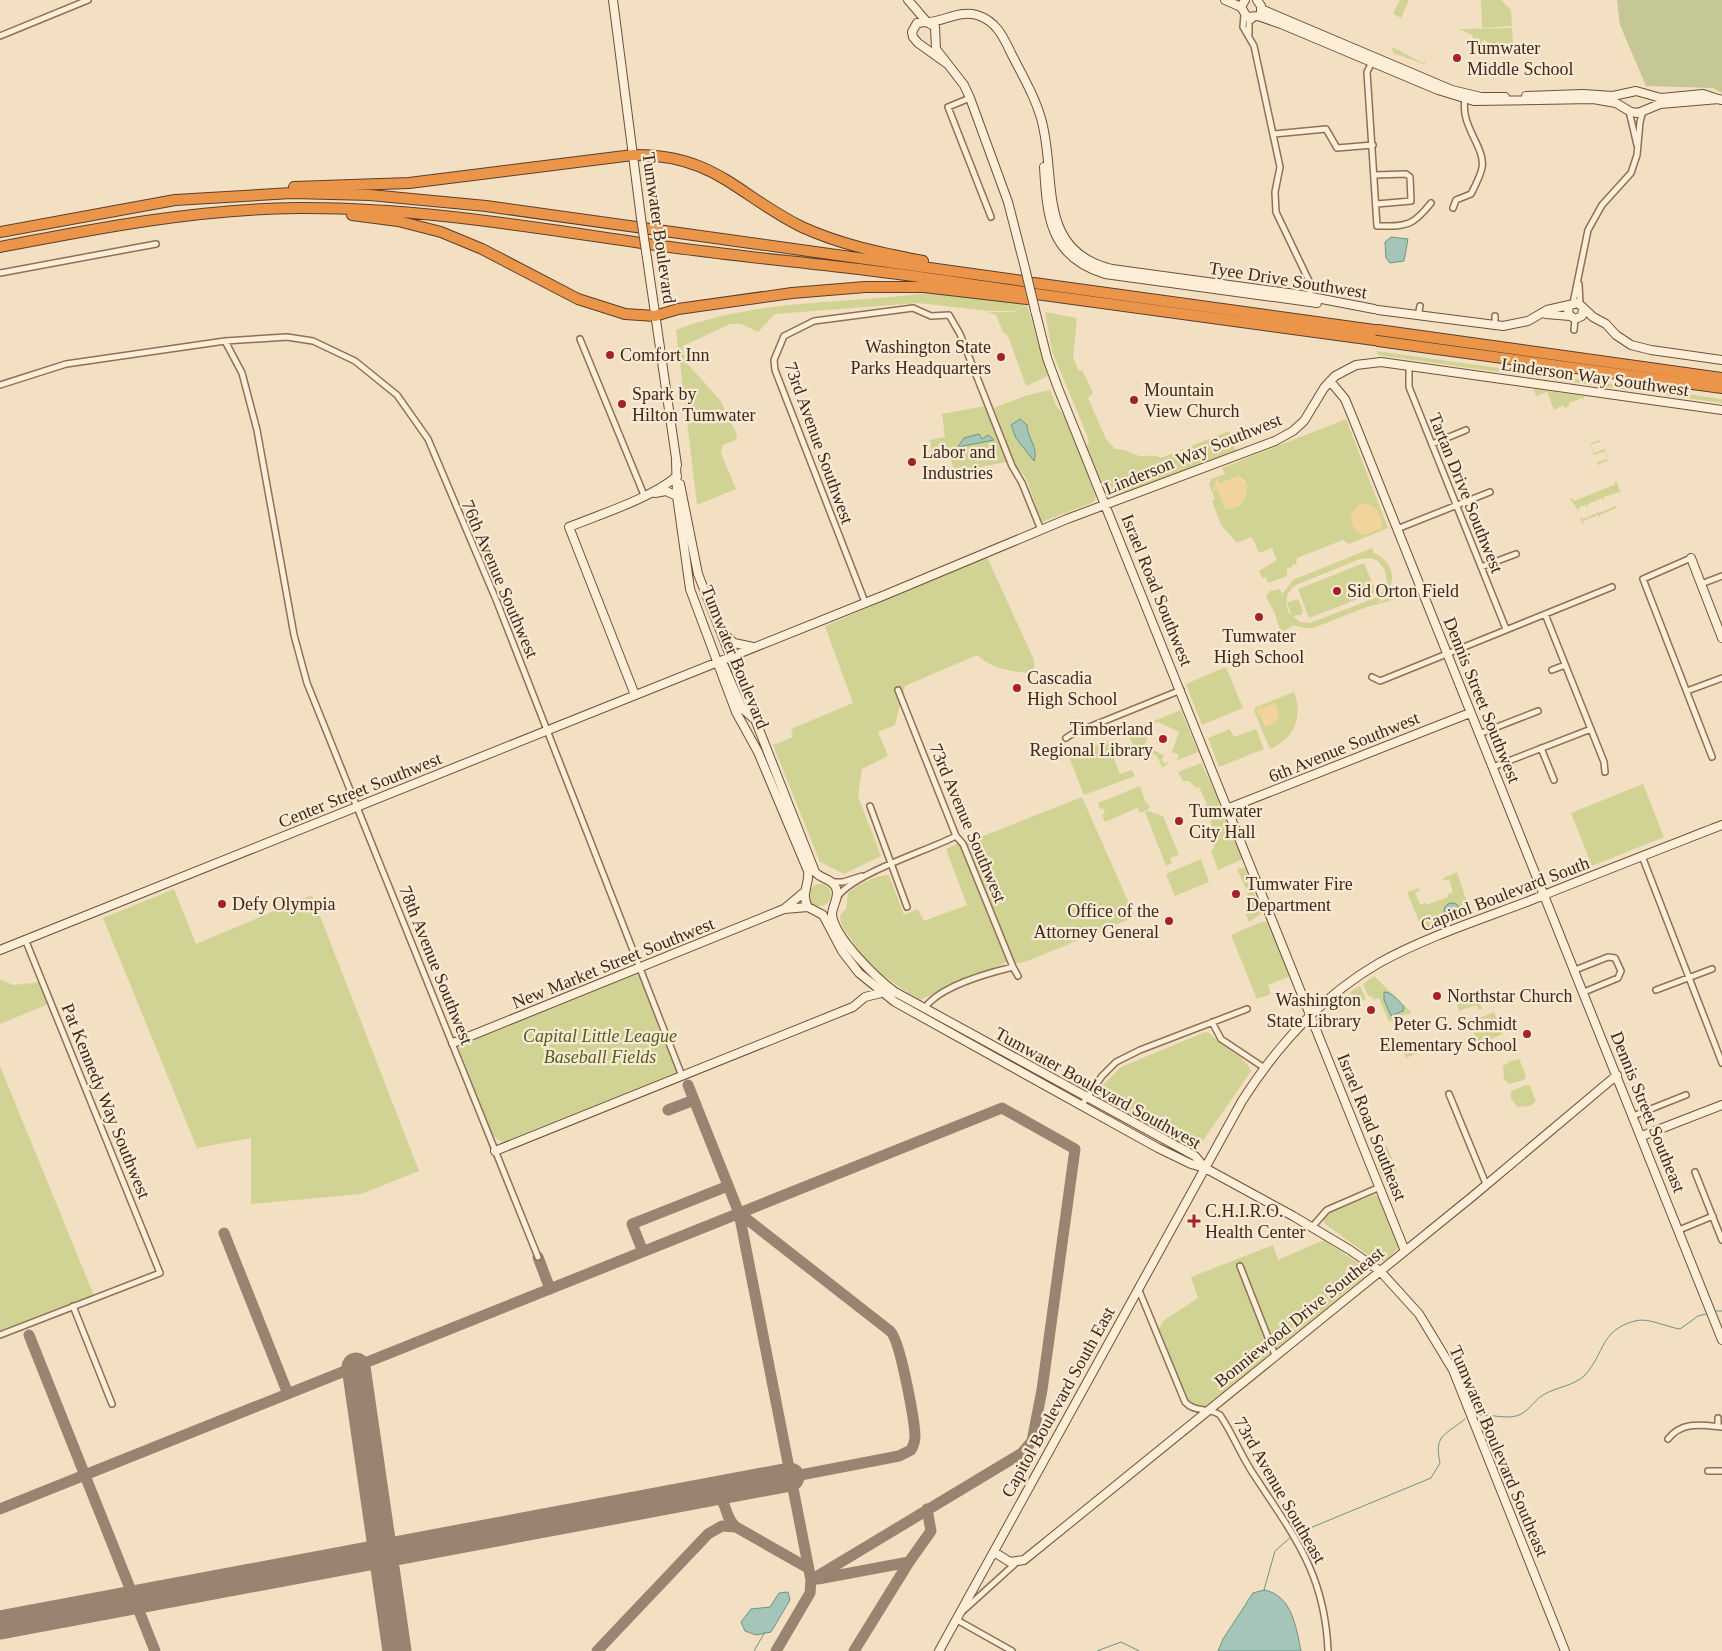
<svg xmlns="http://www.w3.org/2000/svg" width="1722" height="1651" font-family="Georgia,serif">
<rect width="100%" height="100%" fill="#f3e0c2"/>
<path fill="#d1d394" fill-rule="evenodd" d="M1400,0H1409L1401,18L1393,14Z
M1481,0H1501L1511,10L1512,26L1482,28Z
M1512,28L1513,44L1487,46V41L1483,40L1481,44L1474,41L1472,35L1459,29Z
M1392,47L1423,63L1427,59L1424,64L1393,53Z
M928,293L1027,304L1014,311H988L918,303L775,314L758,332L741,324H730L683,346L685,361L720,400L737,435L736,440L723,445L721,453L736,489L697,505L676,330C756,299 843,304 928,293Z
M1027,305L1048,376L1026,386L1008,336L1003,332L996,315L988,312H1013Z
M1045,312L1077,318L1073,358L1079,371L1082,370L1093,393L1088,398L1106,439L1115,449C1125,448 1131,454 1140,456C1148,457 1153,453 1161,458L1229,431L1236,451L1115,497L1102,487L1086,450L1089,440L1052,351Z
M1377,351L1722,399V403L1377,355Z
M1534,389L1584,396V400L1582,398L1569,403V406L1564,408L1563,405L1554,410L1547,392L1536,396Z
M1050,390L1056,405L1065,417L1096,496L1094,502L1042,522L1026,478L1015,465L994,408L1025,396Z
M985,406L1007,462L954,472L949,451L932,454L930,440L945,437L942,414Z
M1346,419L1388,528L1349,544L1343,540L1297,558L1296,565L1292,563L1293,566L1287,569V576L1268,583L1266,577L1262,578L1259,571L1277,560L1272,548L1259,553L1253,539L1250,537L1237,543L1221,525L1212,501L1215,499L1209,485L1211,479L1225,474L1222,468ZM1239,476L1245,481L1247,488L1239,506L1225,509L1217,488L1213,491L1217,480L1219,484Z
M1599,440L1602,444L1599,442L1591,445L1594,453L1605,449L1609,460L1599,464V467L1596,460L1598,462L1608,459L1605,451L1594,455L1590,444Z
M1616,480L1621,494L1619,492L1604,497V501L1602,498L1588,504V508L1586,505L1579,507V511L1570,499L1572,498L1574,501L1614,485Z
M1616,506V508L1600,515V518L1598,515L1583,521L1584,525L1582,523L1580,516L1583,519L1597,513V510L1599,513Z
M1372,548L1374,553C1398,564 1397,589 1377,603L1395,595L1396,599L1367,607L1313,628H1303L1293,625L1284,631L1280,630L1274,611L1266,597L1270,591L1280,589L1282,594L1293,580ZM1370,558L1378,561L1385,570L1387,582L1382,592L1375,598L1310,623L1300,622L1289,613C1284,602 1286,592 1296,585L1360,559Z
M987,557L1034,660V674C1013,671 993,670 977,655L905,686L895,725L878,732L888,756L862,769L858,796L881,856L844,874L820,862L773,745L793,737L791,729L853,703L825,626Z
M1364,563L1376,592L1309,618L1298,589Z
M1298,599L1303,611L1301,615L1292,616L1287,603Z
M1226,667L1243,708L1202,725L1186,684Z
M1294,692C1303,717 1295,738 1270,749L1254,711L1256,707Z
M1181,710L1198,752L1176,761L1179,755L1172,752L1179,732L1158,722L1153,723L1144,746L1164,755L1162,760L1164,763L1170,762L1162,768C1156,752 1156,751 1139,759L1129,736L1125,737L1124,733Z
M1230,729L1234,737L1256,729L1264,749L1219,767L1208,738Z
M1107,740L1120,774L1132,770L1135,776L1084,795L1069,757Z
M1201,763L1220,802L1217,808L1208,812L1203,806L1207,804L1199,787L1196,788L1189,781H1183L1178,772Z
M1643,784L1664,837L1592,866L1571,813Z
M1140,786L1146,803L1150,806L1149,809L1140,813L1137,808L1105,822L1102,815L1105,813L1103,808L1100,809L1098,803Z
M1082,797L1135,917L1025,962L1012,964L963,844Z
M1148,811L1163,816L1179,855L1170,858L1172,863L1166,866L1145,812Z
M1220,816L1228,820L1243,859L1218,870L1211,850L1214,848L1215,839L1219,836L1217,830L1213,831L1210,821Z
M959,843L1007,962L920,1000C889,980 871,971 851,939C845,930 840,926 840,915L846,909L848,893C858,885 875,875 889,875L904,915L918,909L924,921L967,905L946,849Z
M1201,859L1209,882L1175,896L1166,874Z
M1245,868L1262,913L1249,922L1245,912L1250,909L1247,891L1237,869Z
M1457,872L1469,908L1472,907L1473,912L1423,931L1407,892L1419,888L1420,890L1415,893L1420,905L1425,903L1426,905L1448,897V894L1453,892L1449,879L1444,881L1443,878Z
M809 895a11 11 0 1 1 22 0a11 11 0 1 1-22 0Z
M174,889L196,944L312,895L419,1171L361,1194L251,1204V1138L197,1148L103,918Z
M1261,922H1269L1290,976L1268,985L1271,994L1257,999L1231,935Z
M639,972L679,1075L510,1142C501,1143 498,1140 492,1134L459,1049L460,1043Z
M1374,976L1408,1009L1412,1013L1396,1017V1019L1389,1022L1379,998L1374,1000L1371,996H1368L1363,984Z
M0,979L13,985L43,982L51,1003L0,1024Z
M1360,986L1366,999L1355,1004L1350,992Z
M1476,992L1482,1009L1479,1010L1476,1005L1459,1011L1456,1000Z
M1494,1012L1503,1034L1479,1044L1471,1027L1467,1025L1465,1020L1470,1018L1474,1020Z
M1205,1032L1210,1033C1221,1048 1246,1056 1251,1071L1198,1148L1185,1146L1098,1098L1097,1091L1121,1067Z
M1403,1042L1408,1053L1419,1049L1420,1052L1406,1058L1400,1044Z
M1519,1059L1526,1075L1524,1080L1509,1084L1504,1079L1503,1066L1511,1061Z
M0,1066L95,1298L0,1337Z
M1526,1085L1530,1086L1536,1101L1530,1106L1517,1107L1511,1098V1091Z
M1375,1139L1377,1144L1381,1142L1383,1147L1387,1146L1397,1171L1393,1173L1395,1179L1391,1180L1393,1185L1390,1187L1389,1190L1385,1179L1382,1177L1370,1140Z
M1374,1195L1380,1197L1399,1247L1389,1258L1379,1263L1325,1224L1323,1219L1329,1213Z
M1324,1240L1364,1267V1277L1207,1406H1195L1187,1402L1159,1329L1163,1321L1198,1298L1191,1277L1273,1245L1278,1260Z"/>
<path fill="#f2d39c" d="M1239,476L1246,485C1249,499 1240,509 1225,509L1217,488L1213,492L1212,489L1217,483L1216,479L1218,478L1219,484Z
M1360,504C1375,503 1378,510 1383,523L1381,528L1365,535C1354,532 1351,525 1351,515Z
M1275,703C1282,715 1279,723 1265,727L1259,713L1258,718L1257,710L1263,705L1261,709Z"/>
<path fill="#c5c794" d="M1617,0H1722V93L1713,88L1646,86L1620,25Z"/>
<path fill="#a5c5b9" stroke="#6a9586" d="M1391,237L1408,239L1404,261L1390,263L1386,258L1385,242Z
M1020,419L1027,425C1027,438 1039,447 1034,461L1016,438L1011,425Z
M979,434L982,439L988,435L994,440L958,447L964,438Z
M1444 911a8 8 0 1 1 16 0a8 8 0 1 1-16 0Z
M1384,992C1392,992 1399,1001 1404,1007L1403,1011L1391,1016L1384,1000Z
M1379,1150L1387,1160L1390,1169L1387,1174L1384,1173L1377,1152Z
M1264,1590C1292,1595 1296,1627 1301,1651H1218L1223,1639L1253,1593Z
M788,1592L790,1600L771,1632L756,1635L745,1631L741,1622L751,1609L770,1607L779,1593Z"/>
<g fill="none" stroke-linecap="round" stroke-linejoin="round">
<path stroke="#6a9586" stroke-width="1" d="M1715,1311H1722
M1478,1415C1490,1414 1504,1419 1516,1416C1528,1413 1533,1401 1543,1395C1556,1387 1574,1386 1585,1375C1605,1353 1600,1330 1635,1321C1647,1317 1666,1327 1680,1329L1698,1316L1706,1314
M1298,1533L1431,1478L1440,1463C1434,1435 1444,1436 1465,1419
M1264,1590L1275,1551L1291,1537
M754,1651L765,1632
M1097,1651L1121,1642L1139,1651"/>
<path stroke="#988470" stroke-width="11" d="M688,1085L739,1213L811,1580L810,1593L776,1651
M668,1110L694,1100
M739,1213L890,1331C900,1339 914,1418 915,1435C915,1440 914,1445 911,1450L899,1456L790,1477
M224,1233L288,1394
M643,1252L632,1224L728,1186
M538,1257L550,1289
M29,1335L155,1651
M704,1493C733,1497 720,1514 736,1527L808,1568
M0,1509L1002,1108L1075,1149L1042,1390L1032,1441L1022,1453L811,1580
M818,1579L909,1562L931,1531L927,1509
M597,1651L708,1534L722,1526L736,1527
M854,1651L909,1562"/>
<path stroke="#988470" stroke-width="29" d="M356,1367L397,1651
M0,1625L790,1477"/>
<g stroke="#8f6f57" stroke-width="8">
<path id="street" d="M1244,15L1243,27L1254,46L1280,167L1275,192L1276,212L1310,283V298
M1249,34V22L1254,18
M0,36L88,0
M1372,62L1367,72L1377,226C1407,226 1412,227 1431,203
M970,98L948,107L991,217
M1629,111L1637,145
M1274,134L1326,129L1337,148L1373,145
M1375,175L1406,174L1410,177L1411,201L1377,204
M1453,208L1456,200L1471,194C1475,186 1480,177 1482,168C1486,148 1460,126 1465,100
M0,273L156,244
M1579,284L1580,304
M1573,303L1588,230L1602,205L1631,173L1637,155L1640,122L1643,111
M1418,316L1420,306
M1495,326V316
M1574,330L1575,319
M580,339L644,495
M225,341L242,373L257,430L294,635L307,683L538,1257
M1409,366V387L1506,629
M0,385L66,364L225,341L287,337L313,341L355,361L397,395L428,439L497,602L682,1076
M1432,444L1466,430
M1397,529L1490,492
M1691,558L1643,579L1712,757
M1481,567L1516,554
M1701,584L1722,576
M865,602L775,370L774,360L784,336L814,321L913,308L931,316L949,315L960,334L1012,466L1022,483L1041,530
M1545,614L1604,762L1605,772
M1552,670L1565,665
M1372,677L1380,681L1612,587
M898,690L956,836L963,844L1013,967
M1687,691L1722,678
M1479,734L1538,711
M1066,738L1072,734L1181,690
M1541,748L1554,780
M1493,767L1591,729
M870,806L907,907
M1642,856L1722,1063
M831,882H843L862,876
M838,896C857,872 927,851 956,836
M1575,970L1608,957L1615,958L1621,971L1618,978L1584,992
M1656,990L1712,969
M924,1009C938,987 988,973 1013,967L1018,976
M1212,1022L1221,1039L1263,1067
M1449,1094L1486,1184
M1081,1106L1102,1076L1116,1062L1140,1050L1247,1009
M1633,1116L1686,1095
M1695,1172L1722,1240
M1312,1227L1327,1210L1380,1187
M1679,1230L1713,1216
M1240,1266L1275,1355
M1138,1288L1185,1402C1195,1413 1209,1407 1220,1415C1233,1434 1241,1456 1254,1475C1294,1536 1325,1574 1328,1651
M73,1306L112,1404
M0,1335L160,1273L25,939
M1718,1418V1426
M1668,1439C1682,1421 1702,1425 1722,1427
M1708,1471H1722
M964,1610L1017,1562
M957,1620L1012,1651"/>
</g>
<g stroke="#71503a" stroke-width="10">
<path id="secondary" d="M613,0L641,218
M908,0L927,22
M1225,0L1241,7
M1245,0L1241,7L1247,17L1258,16L1281,24L1438,90L1474,101L1593,99L1616,103L1631,112L1638,113L1660,104L1719,99
M1257,0L1261,6V12
M1261,9L1452,90L1481,97H1505
M929,22C945,21 959,10 977,15C996,21 1003,36 1011,53C1022,75 1036,98 1042,122C1057,180 1036,251 1112,269L1296,294L1374,309
M946,63L918,43L913,37L912,32L917,23L927,22L935,27L936,49L964,85L970,98L1008,202L1025,268
M1526,96L1583,94L1613,96L1636,91L1661,98L1703,94L1721,100
M1044,167C1047,218 1050,257 1105,274L1317,303
M647,258L677,465
M1569,306L1568,314L1575,319L1582,316L1583,308
M1035,310L1047,358L1058,388L1405,1251
M1378,310L1503,326L1528,321L1547,310L1578,303L1593,317L1606,324L1616,335L1631,345L1651,350L1722,360
M1546,314L1570,316
M1330,381L1345,399L1354,421L1722,1340
M676,460L677,496L690,589L736,712L758,752L808,871C810,885 800,893 808,907L823,915L842,951L859,973L895,1002L1158,1148L1191,1164L1205,1168L1293,1216L1350,1250L1380,1271L1419,1314L1453,1370L1565,1651
M680,484L698,574L815,872C821,879 833,879 836,888C840,898 832,905 832,915C835,938 876,978 895,992L1195,1156L1205,1168
M655,493L666,491L677,496
M1691,558L1722,638
M723,633L734,643L753,647
M719,661L724,666L742,708L753,718
M635,695L569,527C601,514 652,498 677,476
M1229,808L1470,713
M784,909L808,907
M0,950L885,595L1067,519L1275,441L1293,431L1304,421L1324,388L1335,376L1356,365L1381,362L1722,410
M453,1043L784,909L803,893
M1642,1136L1722,1105
M495,1151L853,1007L865,997L881,993
M994,1552L1010,1562L1024,1560L1473,1196L1617,1075
M939,1651L1242,1101C1277,1046 1322,996 1379,963C1426,937 1479,920 1529,901C1593,875 1658,850 1722,825"/>
</g>
<g stroke="#5d3e2b" stroke-width="12">
<path id="highway" d="M294,187L409,183L633,155C715,154 737,195 802,227C841,245 882,253 923,261
M352,215L398,221L441,232L482,249L578,299L625,314L655,316L678,309L792,293L865,287H924L1027,299
M0,232L175,200L292,193L370,195L486,206L1023,281
M0,247C99,228 197,209 298,208C423,207 547,230 670,247C735,256 800,262 866,270C919,276 972,285 1025,292
M1034,283L1374,330
M1036,294L1374,340
M1378,330L1722,378
M1378,341L1722,388"/>
</g>
<use href="#street" stroke="#fceed7" stroke-width="5"/>
<use href="#secondary" stroke="#fceed7" stroke-width="8"/>
<use href="#highway" stroke="#eb954a" stroke-width="10"/>
<g stroke="#71503a" stroke-width="10" stroke-linecap="butt">
<path id="secondary-bridge" d="M641,218L647,258
M1025,268L1035,310"/>
</g>
<use href="#secondary-bridge" stroke="#fceed7" stroke-width="8"/>
</g>
<g fill="#a5202d" stroke="#f9ead3" stroke-width="2">
<circle cx="1457" cy="58" r="5"/>
<circle cx="610" cy="355" r="5"/>
<circle cx="1001" cy="357" r="5"/>
<circle cx="1134" cy="400" r="5"/>
<circle cx="622" cy="404" r="5"/>
<circle cx="912" cy="462" r="5"/>
<circle cx="1337" cy="591" r="5"/>
<circle cx="1259" cy="617" r="5"/>
<circle cx="1017" cy="688" r="5"/>
<circle cx="1163" cy="739" r="5"/>
<circle cx="1179" cy="821" r="5"/>
<circle cx="1236" cy="894" r="5"/>
<circle cx="222" cy="904" r="5"/>
<circle cx="1169" cy="921" r="5"/>
<circle cx="1437" cy="996" r="5"/>
<circle cx="1371" cy="1010" r="5"/>
<circle cx="1527" cy="1034" r="5"/>
<path d="M1191.5 1213.5h5v5h5v5h-5v5h-5v-5h-5v-5h5z"/>
</g>
<g text-anchor="middle" stroke-width="4.5" stroke-linejoin="round" paint-order="stroke">
<g font-size="18" fill="#3d291d" stroke="#f9ead3" text-anchor="start">
<text x="1467" y="54">Tumwater<tspan x="1467" dy="21">Middle School</tspan></text>
<text x="991" y="353" text-anchor="end">Washington State<tspan x="991" dy="21">Parks Headquarters</tspan></text>
<text x="620" y="361">Comfort Inn</text>
<text x="1144" y="396">Mountain<tspan x="1144" dy="21">View Church</tspan></text>
<text x="632" y="400">Spark by<tspan x="632" dy="21">Hilton Tumwater</tspan></text>
<text x="922" y="458">Labor and<tspan x="922" dy="21">Industries</tspan></text>
<text x="1347" y="597">Sid Orton Field</text>
<text x="1259" y="642" text-anchor="middle">Tumwater<tspan x="1259" dy="21">High School</tspan></text>
<text x="1027" y="684">Cascadia<tspan x="1027" dy="21">High School</tspan></text>
<text x="1153" y="735" text-anchor="end">Timberland<tspan x="1153" dy="21">Regional Library</tspan></text>
<text x="1189" y="817">Tumwater<tspan x="1189" dy="21">City Hall</tspan></text>
<text x="1246" y="890">Tumwater Fire<tspan x="1246" dy="21">Department</tspan></text>
<text x="232" y="910">Defy Olympia</text>
<text x="1159" y="917" text-anchor="end">Office of the<tspan x="1159" dy="21">Attorney General</tspan></text>
<text x="1447" y="1002">Northstar Church</text>
<text x="1361" y="1006" text-anchor="end">Washington<tspan x="1361" dy="21">State Library</tspan></text>
<text x="1517" y="1030" text-anchor="end">Peter G. Schmidt<tspan x="1517" dy="21">Elementary School</tspan></text>
<text x="1205" y="1217">C.H.I.R.O.<tspan x="1205" dy="21">Health Center</tspan></text>
</g>
<g font-size="18" fill="#3d291d" stroke="#f9ead3">
<text transform="translate(659 228) rotate(82)" y="6">Tumwater Boulevard</text>
<text transform="translate(1288 280) rotate(9)" y="6">Tyee Drive Southwest</text>
<text transform="translate(1595 377) rotate(8)" y="6">Linderson Way Southwest</text>
<text transform="translate(819 443) rotate(70)" y="6">73rd Avenue Southwest</text>
<text transform="translate(1193 454) rotate(-22)" y="6">Linderson Way Southwest</text>
<text transform="translate(1466 493) rotate(68)" y="6">Tartan Drive Southwest</text>
<text transform="translate(500 579) rotate(67)" y="6">76th Avenue Southwest</text>
<text transform="translate(1157 590) rotate(68)" y="6">Israel Road Southwest</text>
<text transform="translate(735 657) rotate(68)" y="6">Tumwater Boulevard</text>
<text transform="translate(1482 700) rotate(68)" y="6">Dennis Street Southwest</text>
<text transform="translate(1344 747) rotate(-22)" y="6">6th Avenue Southwest</text>
<text transform="translate(360 790) rotate(-22)" y="6">Center Street Southwest</text>
<text transform="translate(968 823) rotate(67)" y="6">73rd Avenue Southwest</text>
<text transform="translate(1505 894) rotate(-21)" y="6">Capitol Boulevard South</text>
<text transform="translate(613 963) rotate(-22)" y="6">New Market Street Southwest</text>
<text transform="translate(436 965) rotate(68)" y="6">78th Avenue Southwest</text>
<text transform="translate(1098 1088) rotate(29)" y="6">Tumwater Boulevard Southwest</text>
<text transform="translate(106 1101) rotate(68)" y="6">Pat Kennedy Way Southwest</text>
<text transform="translate(1648 1112) rotate(68)" y="6">Dennis Street Southeast</text>
<text transform="translate(1372 1127) rotate(68)" y="6">Israel Road Southeast</text>
<text transform="translate(1299 1317) rotate(-39)" y="6">Bonniewood Drive Southeast</text>
<text transform="translate(1058 1402) rotate(-61)" y="6">Capitol Boulevard South East</text>
<text transform="translate(1499 1451) rotate(67)" y="6">Tumwater Boulevard Southeast</text>
<text transform="translate(1280 1490) rotate(60)" y="6">73rd Avenue Southeast</text>
</g>
<g font-size="18" font-style="italic" fill="#535c21" stroke="#f9ead3">
<text x="600" y="1042">Capital Little League<tspan x="600" dy="21">Baseball Fields</tspan></text>
</g>
</g>
</svg>
